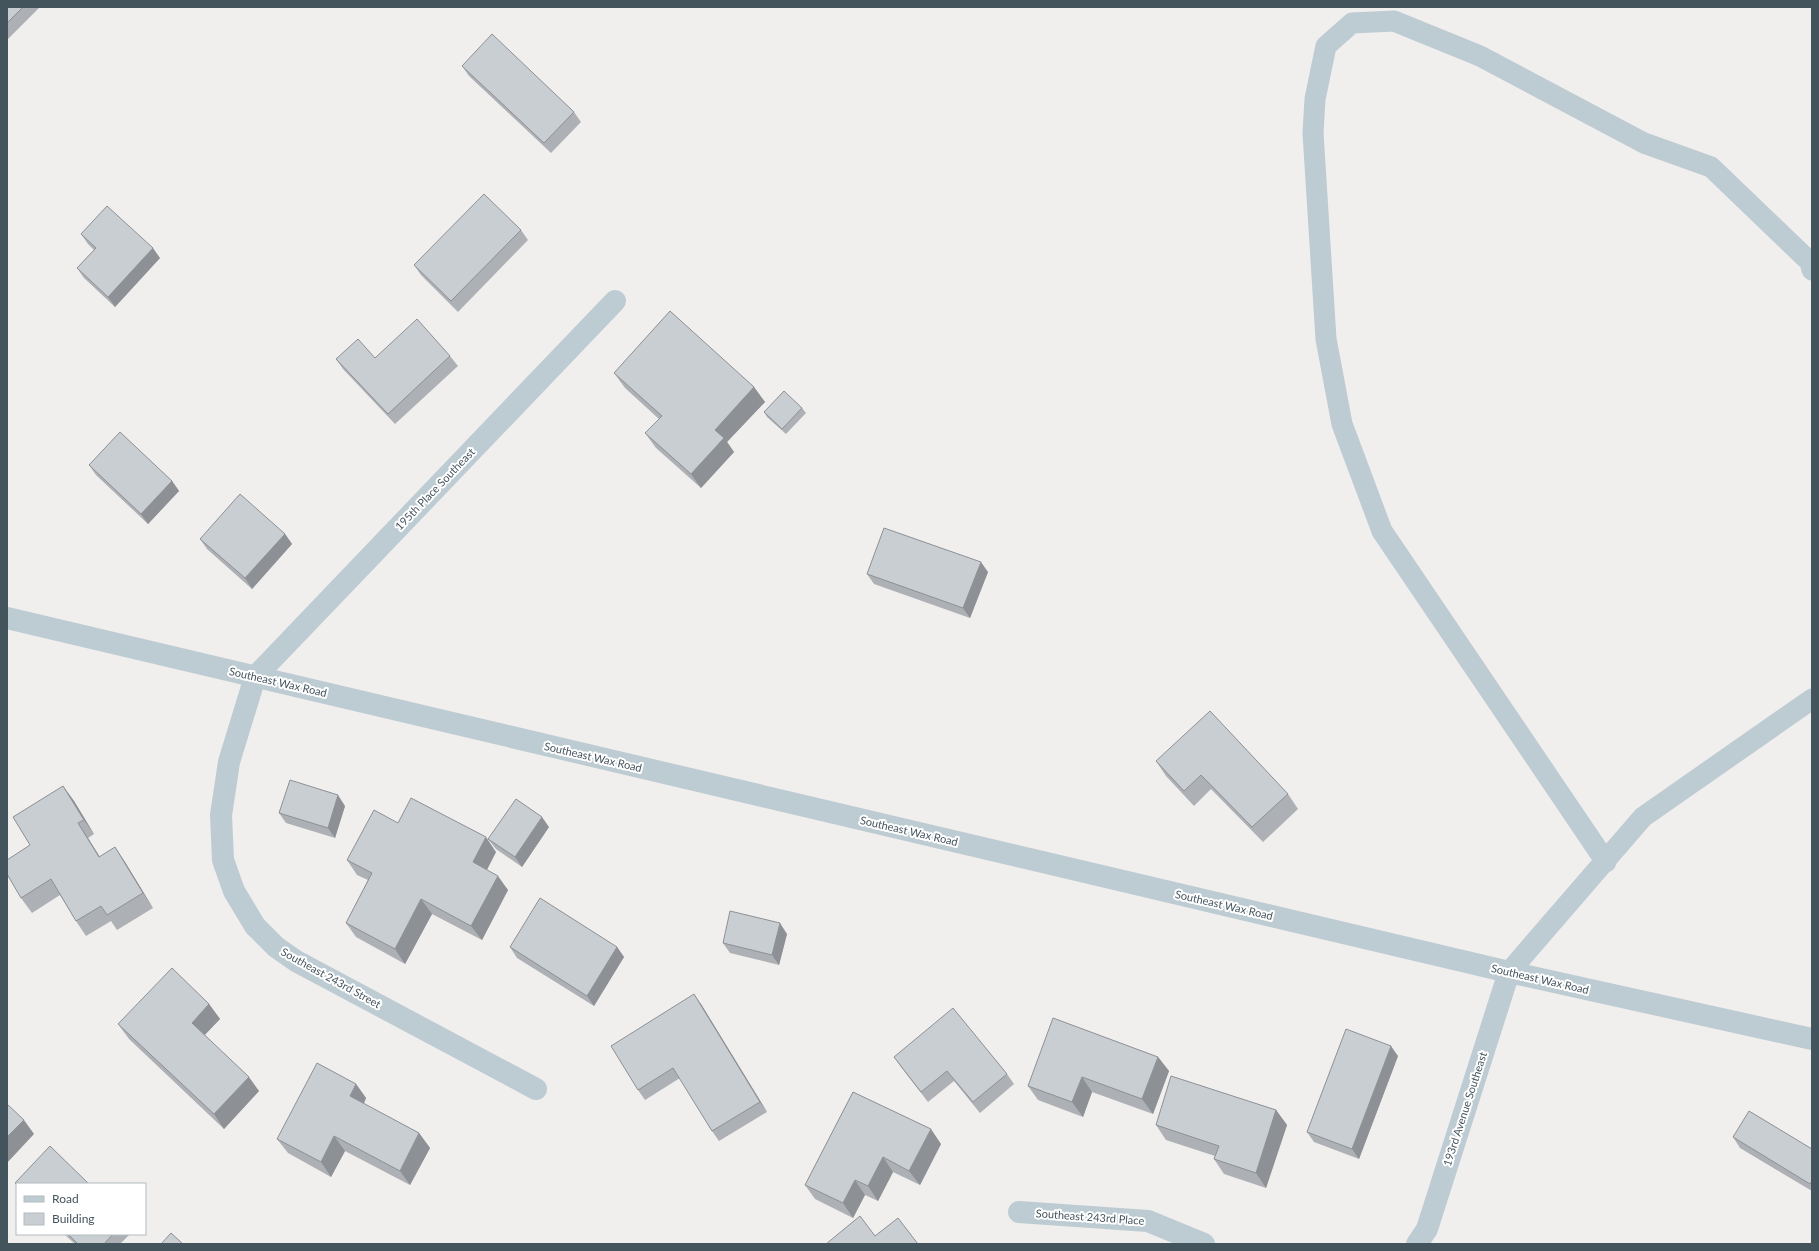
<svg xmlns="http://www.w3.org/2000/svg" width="1819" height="1251" font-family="Lato,sans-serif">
<rect width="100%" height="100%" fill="#f1eeee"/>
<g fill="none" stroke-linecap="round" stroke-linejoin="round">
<path stroke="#bdcbd2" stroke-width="21" d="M1606,862L1382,531L1342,424L1326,339L1313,133L1315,99L1326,46L1352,23L1394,21L1480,56L1644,143L1711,167L1810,262L1812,270
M1509,972L1643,817L1812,699"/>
<path stroke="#bdcbd2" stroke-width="22" d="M536,1089L296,961L276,947L255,926L234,891L223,860L221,815L229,762L255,677L615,301
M1019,1212L1148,1221L1204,1244
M1417,1244L1427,1229L1509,972"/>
<path stroke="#bdcbd2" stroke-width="22" d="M7,618L1509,972L1812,1039"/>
</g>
<path fill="#adb1b5" d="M7,7H40L7,40Z
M462,66L574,112L581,122L551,153L469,76Z
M521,230L528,240L458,312L421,275L414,265Z
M81,234L160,258L115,307L84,278L77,268L94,250L88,244Z
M450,356L458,366L395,424L343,369L336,359Z
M614,373L754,387L765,402L727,442L734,452L701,488L656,448L645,433L659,419L625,388Z
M802,408L806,413L786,434L767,417L764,412Z
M89,465L172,481L179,491L148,524L96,475Z
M285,534L292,544L252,589L207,549L200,539Z
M988,572L970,618L874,584L867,574Z
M1156,761L1288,794L1298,809L1263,842L1211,789L1194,806L1166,776Z
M63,786L74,801L94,834L88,838L100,857L115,847L125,862L153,908L117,930L111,921L86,936L76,921L60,895L32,913L21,898L30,845Z
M345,806L335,838L286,823L279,813Z
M398,823L496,852L487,870L508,890L482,940L432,914L405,964L356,937L346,923L368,880L357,875L347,860Z
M549,827L522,867L496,849L488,839Z
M787,934L779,965L730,953L723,943Z
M510,947H617L624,957L594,1006L517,958Z
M209,1004L220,1019L204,1035L259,1091L224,1129L129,1039L118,1024Z
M701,1004L767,1112L719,1141L712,1131L680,1078L645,1100L638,1090Z
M1398,1056L1359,1159L1314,1142L1307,1132Z
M894,1057L1007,1074L1014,1084L980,1113L954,1081L928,1102L901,1067Z
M1158,1057L1169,1071L1153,1114L1092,1092L1083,1117L1038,1100L1028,1086Z
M356,1084L366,1098L364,1104L419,1133L430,1148L410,1185L345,1151L331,1177L288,1153L277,1139Z
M853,1092L941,1144L920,1185L893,1172L878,1201L865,1195L853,1218L815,1199L805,1185Z
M1276,1110L1287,1125L1266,1188L1224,1174L1214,1159L1215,1156L1166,1140L1156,1125Z
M1733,1137L1812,1149V1191L1740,1148Z
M64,1234H130L120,1244H75Z"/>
<path fill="#8d9094" d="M153,248L160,258L115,307L108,297Z
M754,387L765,402L727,442L734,452L701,488L691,474L715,430Z
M172,481L179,491L148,524L141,514Z
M285,534L292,544L252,589L245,578Z
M981,562L988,572L970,618L963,608Z
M63,786L74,801L94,834L84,820Z
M338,795L345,806L335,838L328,828Z
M542,817L549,827L522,867L515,857Z
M78,823L88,838L109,872L99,857Z
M486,837L496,852L483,877L473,862Z
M115,847L125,862L153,908L143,893Z
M498,876L508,890L482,940L471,926Z
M421,899L432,914L405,964L395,949Z
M780,923L787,934L779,965L772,955Z
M617,947L624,957L594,1006L587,996Z
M694,994L701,1004L767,1112L760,1102Z
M209,1004L220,1019L202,1038L192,1023Z
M1391,1046L1398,1056L1359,1159L1352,1149Z
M1158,1057L1169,1071L1153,1114L1142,1099Z
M249,1077L259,1091L224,1129L214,1114Z
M1082,1077L1092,1092L1083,1117L1072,1102Z
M356,1084L366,1098L360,1111L350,1096Z
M1276,1110L1287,1125L1266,1188L1256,1173Z
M24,1120L34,1134L7,1163V1137Z
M931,1129L941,1144L920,1185L909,1171Z
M419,1133L430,1148L410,1185L400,1171Z
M334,1136L345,1151L331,1177L321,1162Z
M883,1157L893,1172L878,1201L868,1186Z
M855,1180L865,1195L853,1218L843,1203Z"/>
<path fill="#c9ced3" stroke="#8d9094" d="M7,7H23L7,23Z
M492,34L574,112L544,143L462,66Z
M484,194L521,230L451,301L414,265Z
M107,206L153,248L108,297L77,268L96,248L81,234Z
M670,311L754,387L715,430L724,438L691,474L645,433L662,416L614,373Z
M417,319L450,356L388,414L336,359L358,339L375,358Z
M784,391L802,408L782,429L764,412Z
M120,432L172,481L141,514L89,465Z
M240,494L285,534L245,578L200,539Z
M884,528L981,562L963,608L867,574Z
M1210,711L1288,794L1252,827L1201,775L1184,791L1156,761Z
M290,780L338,795L328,828L279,813Z
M63,786L84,820L78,823L99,857L115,847L143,893L107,915L101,906L76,921L51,879L21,898L7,874V860L30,845L13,817Z
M411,798L486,837L473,862L498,876L471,926L421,899L395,949L346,923L372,873L347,860L374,810L398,823Z
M516,799L542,817L515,857L488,839Z
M540,898L617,947L587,996L510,947Z
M730,911L780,923L772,955L723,943Z
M172,968L209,1004L192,1023L249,1077L214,1114L118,1024Z
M694,994L760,1102L712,1131L673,1068L638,1090L611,1046Z
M953,1008L1007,1074L973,1102L947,1071L921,1092L894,1057Z
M1053,1018L1158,1057L1142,1099L1082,1077L1072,1102L1028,1086Z
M1346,1029L1391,1046L1352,1149L1307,1132Z
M317,1063L356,1084L350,1096L419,1133L400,1171L334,1136L321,1162L277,1139Z
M1171,1076L1276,1110L1256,1173L1214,1159L1219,1146L1156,1125Z
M853,1092L931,1129L909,1171L883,1157L868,1186L855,1180L843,1203L805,1185Z
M7,1104L24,1120L7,1137Z
M1749,1111L1812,1149V1181L1810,1184L1733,1137Z
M50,1146L89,1184H17V1185L15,1183Z
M860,1216L875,1236L898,1218L918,1244H826Z
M171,1233L183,1244H161Z
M68,1234H113L104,1244H78Z"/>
<g text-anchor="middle" stroke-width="4" stroke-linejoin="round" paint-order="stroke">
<g font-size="11" fill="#44545d" stroke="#fff">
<text transform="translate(435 489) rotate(-46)" y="4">195th Place Southeast</text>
<text transform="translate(278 682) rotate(13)" y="4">Southeast Wax Road</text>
<text transform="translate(593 757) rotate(13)" y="4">Southeast Wax Road</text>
<text transform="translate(909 831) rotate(13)" y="4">Southeast Wax Road</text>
<text transform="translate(1224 905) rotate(13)" y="4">Southeast Wax Road</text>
<text transform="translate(331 978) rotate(29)" y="4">Southeast 243rd Street</text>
<text transform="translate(1540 979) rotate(13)" y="4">Southeast Wax Road</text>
<text transform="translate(1465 1109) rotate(-72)" y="4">193rd Avenue Southeast</text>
<text transform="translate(1090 1217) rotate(4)" y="4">Southeast 243rd Place</text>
</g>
</g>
<rect width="1819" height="1251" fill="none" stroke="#44545d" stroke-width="16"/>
<rect x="16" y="1183" width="130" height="52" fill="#ffffff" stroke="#b4bbbe"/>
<rect x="24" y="1196" width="20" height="6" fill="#bdcbd2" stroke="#b4bbbe"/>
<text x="52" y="1203" font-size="12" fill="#44545d">Road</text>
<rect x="24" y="1213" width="20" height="12" fill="#c9ced3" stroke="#b4bbbe"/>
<text x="52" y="1223" font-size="12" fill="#44545d">Building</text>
</svg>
